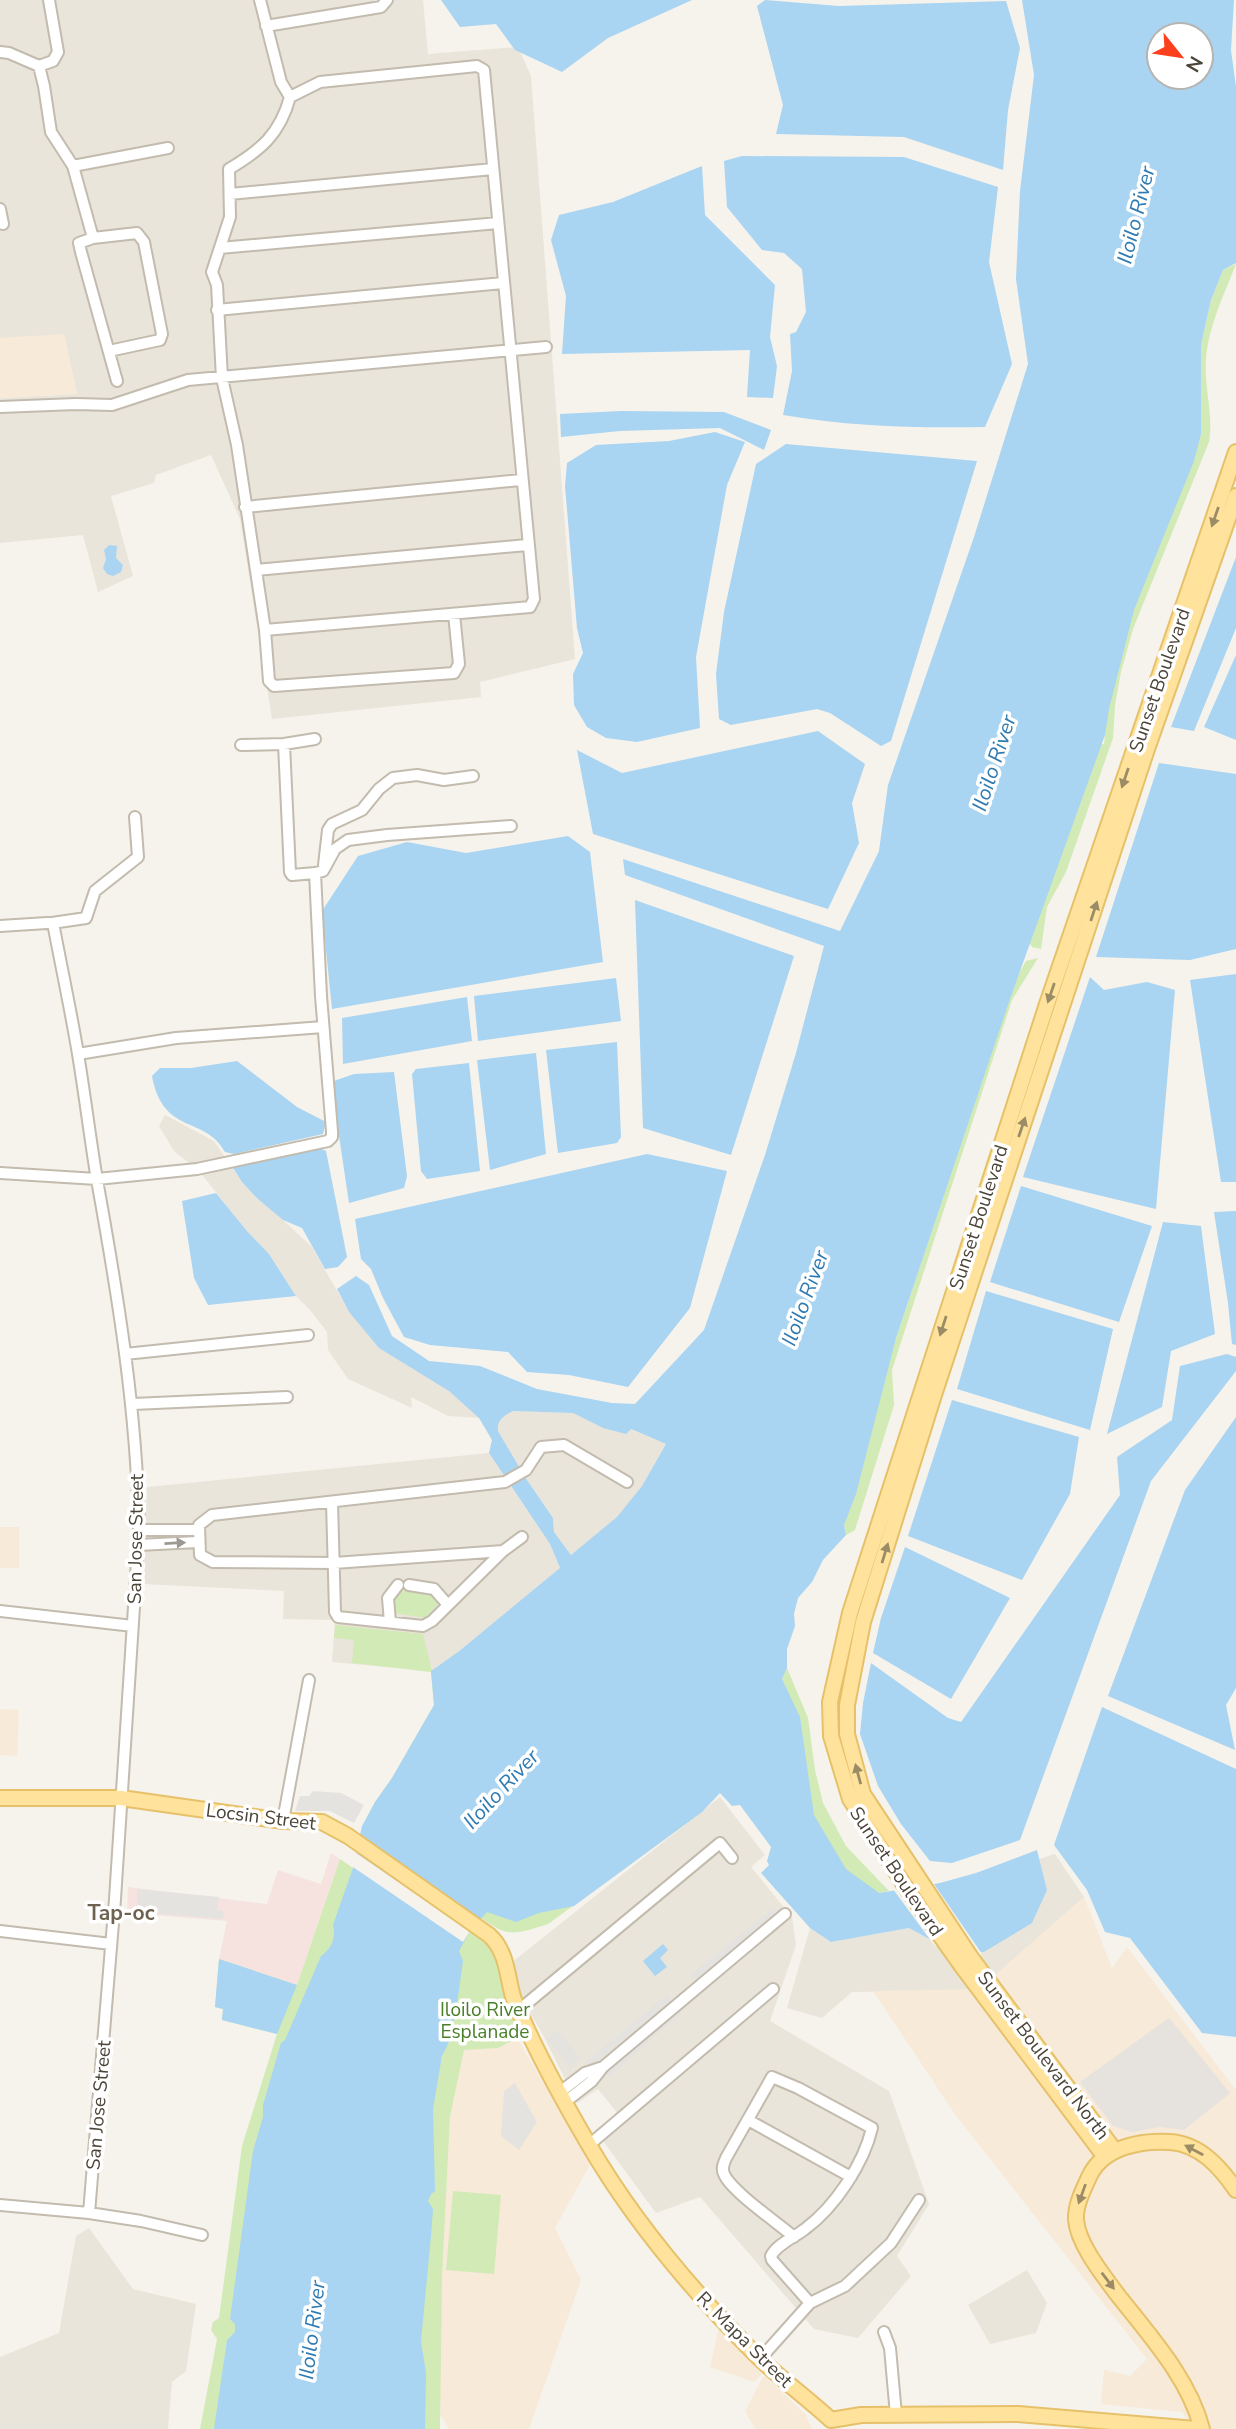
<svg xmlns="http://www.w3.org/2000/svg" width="1236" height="2429" font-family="'Nunito Sans',sans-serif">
<rect width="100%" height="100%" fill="#f6f3ec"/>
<path fill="#eae5da" d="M0,0H423L428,54L518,47L531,76L575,659L480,682L481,697L272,719L240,519L211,455L156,475L154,483L111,496L133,576L98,592L83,535L0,543V398L77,394L64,335L0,338Z
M165,1115L214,1141L242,1182L312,1247L349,1312L442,1380L479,1418L448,1416L411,1397L412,1408L348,1379L328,1350L327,1332L310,1310L296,1296L269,1254L247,1231L199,1171L174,1151L159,1126Z
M513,1411L573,1413L603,1428L630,1429L666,1444L642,1486L617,1518L571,1555L554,1532L553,1518L525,1477L498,1431L497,1424L503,1415Z
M489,1453L550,1544L560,1569L458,1652L431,1671L332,1662L335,1620L283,1619L284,1591L143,1584L147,1487Z
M720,1797L765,1855L751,1867L792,1917L796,1945L770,2021L889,2091L929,2204L897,2256L911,2276L858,2338L814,2329L700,2197L656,2213L595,2130L618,2114L598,2089L577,2103L543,2035L519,1993L511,1963Z
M1055,1854L1084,1897L979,1990L852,1992L822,2018L787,2008L810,1928L831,1942L909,1928L951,1951L1047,1890L1039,1859Z
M89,2228L133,2289L196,2304L186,2371L172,2382L168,2429H0V2357L59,2333L76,2236Z
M1027,2270L1047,2303L1036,2333L990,2344L968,2305Z"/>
<path fill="#f7ead8" d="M64,334L77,394L0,398V338Z
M0,1527H19V1568H0Z
M0,1709L19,1710L17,1756L0,1755Z
M1084,1897L1112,1968L1127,1947L1236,2090V2429H1193L1182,2412L1101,2404L1104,2370L1130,2376L1147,2359L954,2113L873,1991L979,1989Z
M517,2038L591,2163L555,2228L581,2280L529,2429H449L440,2414L439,2384L442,2277L450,2117L464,2049L498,2048Z
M719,2327L762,2374L754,2382L710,2367Z
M764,2375L806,2415L812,2429H755L745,2411Z"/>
<path fill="#e6e2dd" d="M1169,2018L1230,2093L1184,2130L1160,2127L1132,2132L1113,2126L1080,2082Z"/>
<path fill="#f6e3e0" d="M331,1853L340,1859L297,1985L219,1959L227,1921L127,1913L128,1887L267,1904L278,1870L321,1884Z"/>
<path fill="#d2eab5" d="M1236,264C1222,300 1203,337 1206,376C1207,399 1213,420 1209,442L1133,629L1121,672L1115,705L1113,738L1066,872L1047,907L1041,949L1032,947L1027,939L1093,746L1104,744L1105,735L1102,731L1126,629L1201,434V345L1211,300L1223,270Z
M1038,958L1012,1000L892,1370L894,1405L855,1530L846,1535L844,1525L854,1464L1016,979L1026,961Z
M399,1589L428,1590L440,1602L425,1618L395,1613L391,1602Z
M335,1625L423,1634L432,1671L458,1652L373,1840L360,1834L375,1802L392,1778L434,1705L431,1672L352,1663L354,1640L334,1638Z
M787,1668L808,1718L815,1770L823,1803L846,1846L889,1891L879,1893L845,1877L812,1817L782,1679Z
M702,1812L548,1924C506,1938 505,1935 470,1910Z
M340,1859L353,1868L237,2334L227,2341L224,2362L229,2429H200L217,2339L211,2330L213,2322L219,2318L242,2146L277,2034L222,2020L223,2009L215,2007L219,1959L297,1985Z
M470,1931L492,1947L498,1960L523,2035L498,2048L464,2050L450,2117L442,2277L440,2429H413L421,2345L422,2136L444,2050L449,2042L442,1975Z
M453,2191L501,2195L494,2274L446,2270Z"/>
<path fill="#e5e3e0" d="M313,1791L341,1793L364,1805L354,1823L330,1811H295L300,1796H309Z
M137,1889L219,1897L217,1910L224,1912L223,1919L137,1912Z
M772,1909L776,1915L695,1980L690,1975Z
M667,1995L672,2001L590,2067L586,2061Z
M677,2007L682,2013L609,2077L604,2071Z
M558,2030L581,2059L570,2068L547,2039Z
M515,2083L537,2122L519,2150L501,2136L504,2091Z"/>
<path fill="#a9d4f2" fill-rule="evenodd" d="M441,0H692L608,38L562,72L515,50L496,24L460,27Z
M765,0L839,6L1006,1L1020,48L1008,110L1003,170L904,137L776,134L783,105L757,6Z
M1022,0H1234L1231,50L1236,87V263L1223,270L1211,300L1201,345V434L1194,461L1134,610L1109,709L1105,735L1010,999L896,1338L856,1494L844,1525L846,1535L823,1560L812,1582L798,1598L794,1614L795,1626L787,1649V1668L782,1679L800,1717L814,1815L846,1869L879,1893L940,1883L976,1873L1037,1850L1047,1890L1032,1923L984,1952L951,1951L909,1928L831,1942L810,1928L761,1873L769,1865L767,1861L771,1847L740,1805L732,1806L720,1793L702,1812L574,1906L539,1913L516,1922L487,1912L470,1931L459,1951L463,1961L457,2004L449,2042L442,2056L433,2109L435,2191L431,2194L428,2201L433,2209L431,2236L421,2341L426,2373L425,2429H214L227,2340L235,2332V2324L230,2319L253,2151L263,2117V2105L281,2043L285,2040L321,1956C332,1948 336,1938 333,1925L353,1868L362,1826L375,1802L392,1778L434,1705L431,1671L458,1652L560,1568L550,1544L489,1453L492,1440L479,1418L449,1391L379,1348L349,1312L337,1289L356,1276L369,1285L392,1336L429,1361L480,1366L537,1389L612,1403L635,1404L704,1330L765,1155L796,1053L824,946L625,875L623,859L840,931L879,851L888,785L974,537L1028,364L1016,279L1020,191L1034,75ZM1159,35H1201V77H1159ZM513,1411L573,1413L603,1428L626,1434L631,1429L666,1444L642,1486L617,1517L571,1555L554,1532L553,1518L525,1477L498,1431C497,1420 503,1416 513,1411Z
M742,156L904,157L998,187L989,262L1012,364L985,427C915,428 853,427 783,415L792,371L790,334L796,332L806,312L802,269L784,253L762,250L727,207L724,161Z
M702,166L705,215L775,285L770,337L777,366L773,398L747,397L750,350L562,354L566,296L551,240L559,215L613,202Z
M621,411L724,412L771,430L764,450L720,428L620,431L561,437L560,414Z
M715,432L745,442L727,485L696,657L700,728L637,742L606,738L587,727L574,705L573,674L583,653L577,628L565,486L567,463L596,445L669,441Z
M786,444L977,461L891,741L881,746L830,713L817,709L731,725L719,719L716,674L724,612L756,464Z
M109,545L117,546L116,558L123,565L121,572L113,576L107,574L103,568L106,559L104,550Z
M1236,557V628L1194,731L1171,727Z
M1236,655V740L1204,727Z
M818,731L865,764L852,803L859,843L828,909L593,834L577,750L622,773Z
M1159,763L1236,774V949L1190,960L1096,957Z
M568,836L590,852L603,962L332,1009L322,911L358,856L407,842L466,853Z
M635,900L794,956L731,1155L643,1128Z
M1236,974V1182H1221L1190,980Z
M1090,977L1104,990L1147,982L1175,990L1156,1209L1023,1177Z
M616,978L621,1021L478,1041L474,996Z
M467,997L472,1041L343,1064L342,1018Z
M617,1042L621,1137L617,1143L558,1153L546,1050Z
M536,1053L546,1154L490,1170L477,1060Z
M237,1061L297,1107L326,1122L323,1134L234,1154L225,1152C205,1115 163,1136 152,1076L160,1068H191Z
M469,1063L480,1171L427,1179L421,1171L412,1074L416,1069Z
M394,1072L407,1176L404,1188L349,1203L331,1082L354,1074Z
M317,1147L326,1151L347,1257L338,1267L325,1269L302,1228L283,1220L258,1199L242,1182L231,1165Z
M647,1154L727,1171L690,1308L628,1387L569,1375L527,1372L508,1352L430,1345L404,1337L383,1298L371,1269L361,1259L355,1219Z
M1021,1186L1152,1226L1119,1322L990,1282Z
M216,1193L247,1231L269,1254L296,1296L208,1305L194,1278L182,1201Z
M1236,1211V1345L1232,1344L1228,1303L1214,1212Z
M1163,1222L1201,1226L1215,1334L1171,1351L1162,1407L1107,1434Z
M986,1291L1113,1329L1090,1430L957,1389Z
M1227,1354L1236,1357V1371L1151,1481L1020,1840L952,1863L930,1861L901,1824L878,1786L860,1734L863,1703L871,1663L948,1718L961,1722L1120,1495L1117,1457L1172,1420L1180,1366Z
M952,1400L1079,1437L1070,1494L1022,1580L908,1536Z
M1236,1417V1688L1226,1705L1235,1750L1108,1696L1185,1490Z
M905,1547L1010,1598L951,1699L873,1653L881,1618Z
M1102,1707L1236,1769V2037L1202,2033L1130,1938L1105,1932L1087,1890L1054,1845Z
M663,1944L668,1950L660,1958L667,1967L655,1976L643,1961Z
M219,1959L297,1985L277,2034L222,2020L223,2009L215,2007Z"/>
<path fill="#f6f3ec" d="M356,1853L470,1931L463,1942L350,1865Z
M932,1881L982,1954L978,1956L950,1954L934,1945L893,1889L899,1885Z"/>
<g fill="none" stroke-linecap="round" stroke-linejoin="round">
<g stroke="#c2bbae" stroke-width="14">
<path id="minor" d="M260,0L281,82L290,97
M266,26L381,7L387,0
M0,52L9,53L39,66L44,86L51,132L73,166L93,238
M39,66L53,61L58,52L49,0
M73,166L168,148
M230,194L493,169
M0,209L3,224
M220,248L498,223
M217,310L503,283
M109,351L160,340L162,334L144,242L137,233L93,238L79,243L81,252L117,381
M0,407L76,404L112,405L188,380L546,347
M245,507L521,480
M256,570L527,545
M265,630L530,607L534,599L484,70L477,66L320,82L290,97C280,134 261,150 229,169L230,217L212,272L217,285L222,378L237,445L265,630L269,681L274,686L454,673L459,664L454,614
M284,744L290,872L292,875L315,873
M241,745L284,744L315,739
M324,865L328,830L332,824L362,810L379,789L393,778L417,775L444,780L473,776
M52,923L86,918L95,891L138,857L135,817
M0,926L47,923H52L54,928C62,970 71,1012 78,1054C85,1096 90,1138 97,1180C118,1296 137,1412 139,1530L115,1899L89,2213
M78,1054L176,1038L323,1027
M0,1173L97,1179L197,1169L328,1141L332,1137V1131L321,996L315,873L323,871L335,849L348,840L387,835L511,826
M125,1354L308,1335
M133,1404L287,1397
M332,1502L335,1612L338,1617L423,1626L432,1621L503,1551L522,1537
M139,1530H199
M138,1545L198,1542
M503,1551L334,1563L213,1562L200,1555L199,1525L212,1515L505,1482L526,1470L541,1447L564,1445L627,1482
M409,1585L434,1589L448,1605
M0,1611L133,1626
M390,1622L388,1598L398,1585
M283,1821L309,1680
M0,1931L111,1944
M519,2010L720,1843L732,1858
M560,2092L585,2073L603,2067
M565,2102L592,2081L603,2067L785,1914
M748,2120L851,2177
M589,2145L773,1989
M0,2205L89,2213L141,2221L202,2235
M794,2237C778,2223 731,2191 724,2174C721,2168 724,2163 726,2158L772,2077L798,2088L872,2128C864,2163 835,2207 805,2229C795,2237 777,2244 771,2256L772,2260L810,2303
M884,2332L890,2348L896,2415
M760,2359L810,2303L845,2286L891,2243L919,2200"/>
</g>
<g stroke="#e6c16a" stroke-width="18">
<path id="major" d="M0,1798H121L283,1821L322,1822L348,1836L489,1935C506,1950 507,1973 512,1993C514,2002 518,2010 522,2018C541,2061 565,2104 589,2145C635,2224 694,2293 758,2357C781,2379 807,2398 831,2420
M1115,2151L972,1959L863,1794L847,1734V1705L863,1622L933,1398L1146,752L1236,496
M1105,2157L961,1965L903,1883L850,1799L831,1736L830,1702L850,1613L1047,1004L1236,452
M831,2420L861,2415L1018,2414L1196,2429
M1202,2429C1189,2378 1149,2335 1117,2294C1103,2275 1078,2244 1076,2220C1075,2205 1084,2188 1090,2175C1104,2147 1141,2140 1170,2142C1200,2144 1220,2167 1236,2190"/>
</g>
<use href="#minor" stroke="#fff" stroke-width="10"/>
<use href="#major" stroke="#ffe39c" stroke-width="14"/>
</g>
<defs><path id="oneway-solid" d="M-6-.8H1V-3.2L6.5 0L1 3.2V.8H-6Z" transform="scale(1.75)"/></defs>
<g fill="#9c8c66">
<use href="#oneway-solid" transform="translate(1215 517) rotate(109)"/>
<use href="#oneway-solid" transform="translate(1125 778) rotate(109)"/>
<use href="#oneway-solid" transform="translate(1094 911) rotate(-72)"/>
<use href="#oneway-solid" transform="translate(1051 993) rotate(109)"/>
<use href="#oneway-solid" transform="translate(1022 1127) rotate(-71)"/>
<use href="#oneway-solid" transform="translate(943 1326) rotate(108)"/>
<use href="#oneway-solid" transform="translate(885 1553) rotate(-73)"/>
<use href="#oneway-solid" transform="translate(858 1774) rotate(-105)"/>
<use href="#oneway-solid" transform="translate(1194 2150) rotate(-152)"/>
<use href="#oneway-solid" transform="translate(1082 2194) rotate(110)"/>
<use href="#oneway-solid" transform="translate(1108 2281) rotate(53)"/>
</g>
<use fill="#9c9892" href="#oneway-solid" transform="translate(175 1543) rotate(-3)"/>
<g text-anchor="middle" stroke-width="7" stroke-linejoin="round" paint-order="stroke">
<g font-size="19" fill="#4b4439" stroke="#fff">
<text transform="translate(1159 680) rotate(-71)" y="7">Sunset Boulevard</text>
<text transform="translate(978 1217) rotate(-72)" y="7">Sunset Boulevard</text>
<text transform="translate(135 1539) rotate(-89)" y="7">San Jose Street</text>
<text transform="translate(261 1816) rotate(7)" y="7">Locsin Street</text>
<text transform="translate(897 1871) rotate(56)" y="7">Sunset Boulevard</text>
<text transform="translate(1044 2055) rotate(53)" y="7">Sunset Boulevard North</text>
<text transform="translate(98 2105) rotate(-85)" y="7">San Jose Street</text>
<text transform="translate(745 2339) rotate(45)" y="7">R. Mapa Street</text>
</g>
<g font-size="19" fill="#4a7f2a" stroke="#fff">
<text x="485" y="2016">Iloilo River<tspan x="485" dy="22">Esplanade</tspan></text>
</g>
<g font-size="21" font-style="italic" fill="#2e7ab2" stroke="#fff">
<text transform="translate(1136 215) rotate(-76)" y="7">Iloilo River</text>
<text transform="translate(994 763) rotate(-72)" y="7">Iloilo River</text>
<text transform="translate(805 1298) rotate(-70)" y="7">Iloilo River</text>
<text transform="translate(501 1789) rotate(-47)" y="7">Iloilo River</text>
<text transform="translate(312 2330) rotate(-83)" y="7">Iloilo River</text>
</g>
<g font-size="21" font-weight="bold" fill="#6e6250" stroke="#fff">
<text x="121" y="1920">Tap-oc</text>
</g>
</g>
<g transform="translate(1180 56) rotate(120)"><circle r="33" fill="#ffffff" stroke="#b7b4b0" stroke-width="2"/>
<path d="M0-5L12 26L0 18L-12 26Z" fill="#fc3f1d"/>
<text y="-10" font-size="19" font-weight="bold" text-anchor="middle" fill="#4b4439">N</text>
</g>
</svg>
